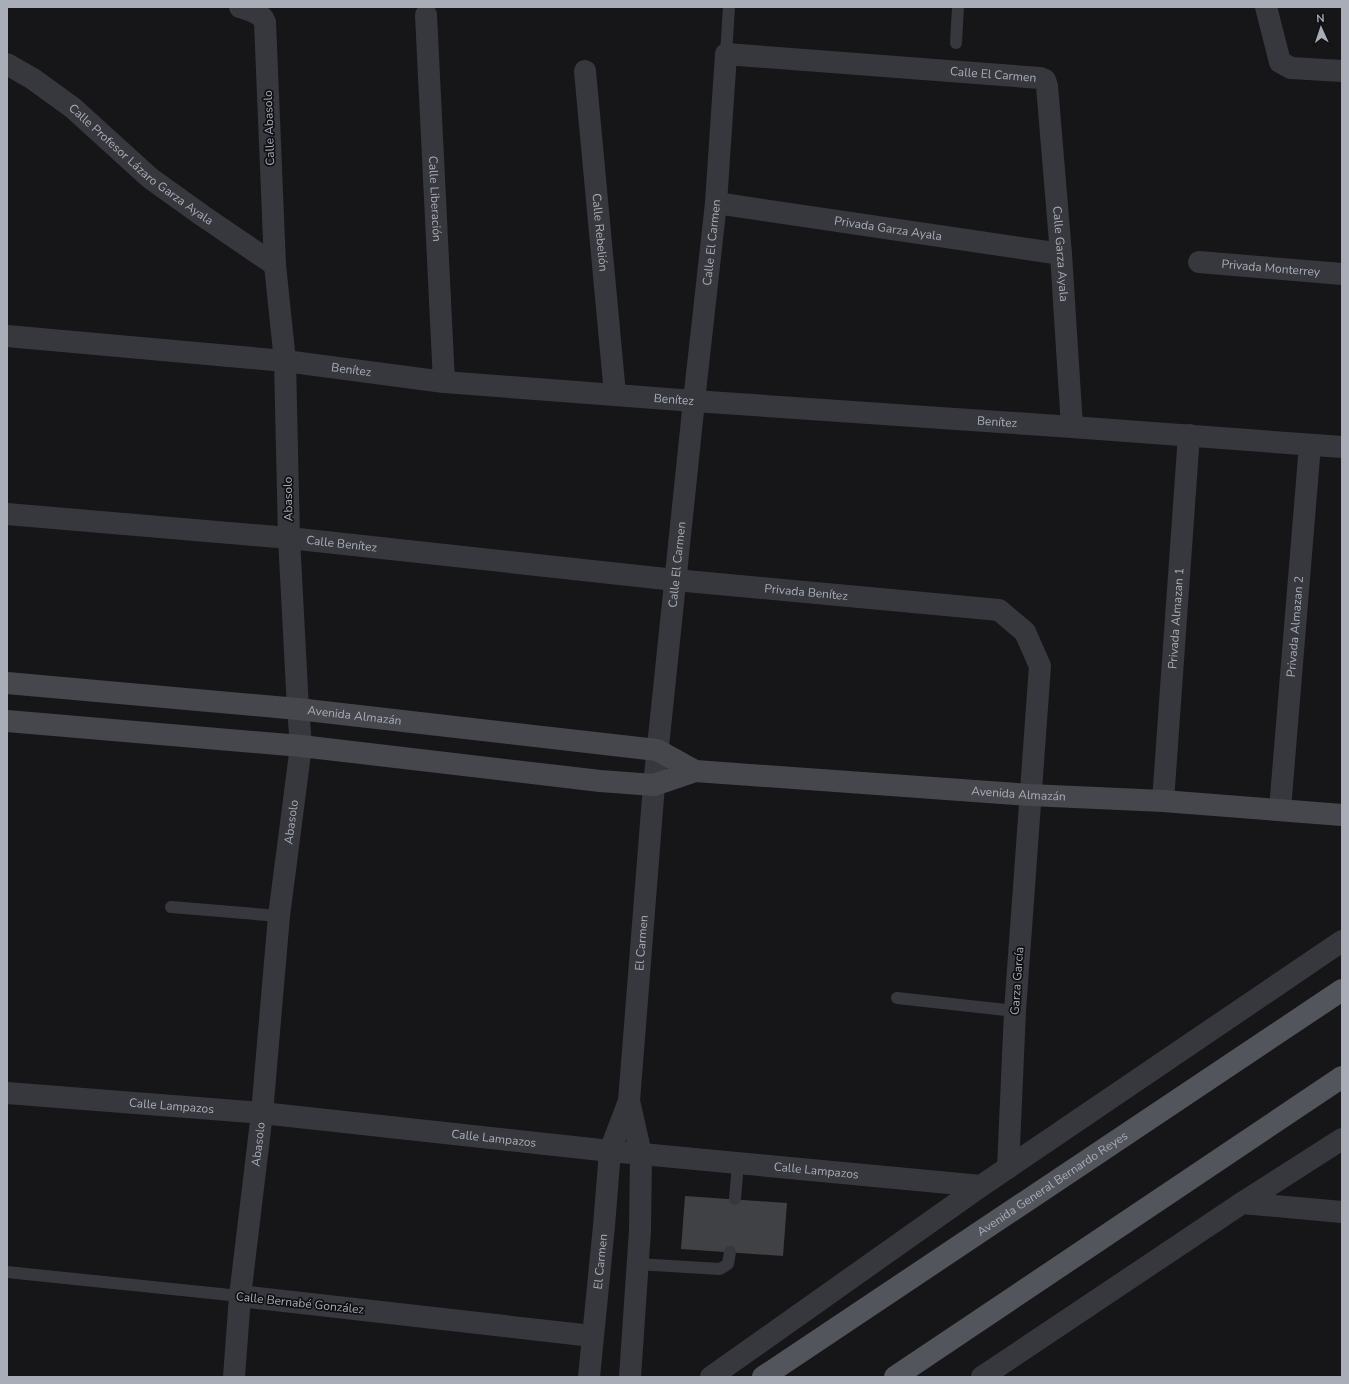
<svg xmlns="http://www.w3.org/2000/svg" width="1349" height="1384" font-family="'Nunito Sans',sans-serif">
<rect width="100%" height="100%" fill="#161618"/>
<path fill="#404145" d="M685,1196L787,1203L783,1256L681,1249Z"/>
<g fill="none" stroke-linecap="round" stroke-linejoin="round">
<path stroke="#37383d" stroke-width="12" d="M956,43L958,7
M726,54L729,7
M171,907L279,916
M897,998L1015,1011
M735,1199L738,1163
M637,1264L720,1269L728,1264L730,1252
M7,1272L240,1296"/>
<g stroke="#37383d" stroke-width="22">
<path d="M1266,7L1280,62L1291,68L1342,71"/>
<path id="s1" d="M426,15L444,382"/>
<path id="s2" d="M7,64L33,79L73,108L150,178L203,216L275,265"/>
<path id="s3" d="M585,71L615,394"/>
<path id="s4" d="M716,203L1061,254"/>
<path id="s5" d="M1199,262L1342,274"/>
<path id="s6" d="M7,336L285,361L444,382L694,401L1072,427L1342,447"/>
<path id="s7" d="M7,514L289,538L675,580L999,610L1025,632L1040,666L1015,1011L1008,1168"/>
<path id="s8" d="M1163,801L1189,435"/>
<path id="s9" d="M1280,809L1310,445"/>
<path id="s10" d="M7,1093L262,1113L610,1151L981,1186"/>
<path d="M629,1101L641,1154L640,1230L630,1377"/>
<path d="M1242,1203L1342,1212"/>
<path d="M240,1296L592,1336"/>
<path id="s11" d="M234,1377L240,1296L262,1113L279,916L301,746L298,709L289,538L285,361L275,265L265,22C261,12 249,10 240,7"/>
<path id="s12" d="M589,1377L604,1226L610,1151L629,1101L654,785L694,401L716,203L726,54L1040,78L1045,80L1047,86L1061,254L1072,427"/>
<path d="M711,1377L981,1186L1342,941"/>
<path d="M982,1377L1242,1203L1342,1139"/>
</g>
<g stroke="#45474d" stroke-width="22">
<path id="s13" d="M7,683L298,709L657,750L695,771"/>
<path id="s14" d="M7,721L301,746L600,781L654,785L695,771L1030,795L1163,801L1342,815"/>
</g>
<g stroke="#53555c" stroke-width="22">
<path id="s15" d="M763,1377L1342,990"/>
<path d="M895,1377L1342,1077"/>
</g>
</g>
<g text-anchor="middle" stroke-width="3.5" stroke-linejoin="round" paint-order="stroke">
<g font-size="12" fill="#a8adb8" stroke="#111113">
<text dy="4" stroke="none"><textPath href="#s12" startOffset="1600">Calle El Carmen</textPath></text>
<text transform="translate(269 128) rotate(-92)" y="4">Calle Abasolo</text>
<text dy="4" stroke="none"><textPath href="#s2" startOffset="168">Calle Profesor Lázaro Garza Ayala</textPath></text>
<text dy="4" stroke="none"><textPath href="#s1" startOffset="184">Calle Liberación</textPath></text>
<text dy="4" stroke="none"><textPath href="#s4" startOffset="174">Privada Garza Ayala</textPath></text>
<text dy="4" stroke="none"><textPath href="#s3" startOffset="162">Calle Rebelión</textPath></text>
<text dy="4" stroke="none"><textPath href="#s12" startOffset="1143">Calle El Carmen</textPath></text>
<text dy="4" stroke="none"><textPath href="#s12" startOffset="1827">Calle Garza Ayala</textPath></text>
<text dy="4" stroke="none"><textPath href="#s5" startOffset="72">Privada Monterrey</textPath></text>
<text dy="4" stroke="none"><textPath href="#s6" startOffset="346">Benítez</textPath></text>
<text dy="4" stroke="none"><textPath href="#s6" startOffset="670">Benítez</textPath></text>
<text dy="4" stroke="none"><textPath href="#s6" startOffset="994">Benítez</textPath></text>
<text transform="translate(288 499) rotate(-91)" y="4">Abasolo</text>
<text dy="4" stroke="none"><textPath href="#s7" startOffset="336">Calle Benítez</textPath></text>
<text dy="4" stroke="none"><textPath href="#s12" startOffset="819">Calle El Carmen</textPath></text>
<text dy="4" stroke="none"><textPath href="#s7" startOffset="803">Privada Benítez</textPath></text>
<text dy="4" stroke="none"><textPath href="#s8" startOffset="183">Privada Almazan 1</textPath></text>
<text dy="4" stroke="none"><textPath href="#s9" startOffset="183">Privada Almazan 2</textPath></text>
<text dy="4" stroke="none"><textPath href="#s13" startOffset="349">Avenida Almazán</textPath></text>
<text dy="4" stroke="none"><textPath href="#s14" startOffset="1018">Avenida Almazán</textPath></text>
<text dy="4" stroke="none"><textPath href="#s11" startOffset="558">Abasolo</textPath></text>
<text dy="4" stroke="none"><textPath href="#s12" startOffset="439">El Carmen</textPath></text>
<text transform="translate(1017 981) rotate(-86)" y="4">Garza García</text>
<text dy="4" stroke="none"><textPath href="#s10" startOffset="165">Calle Lampazos</textPath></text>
<text dy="4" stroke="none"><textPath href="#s10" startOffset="489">Calle Lampazos</textPath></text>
<text dy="4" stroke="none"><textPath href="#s11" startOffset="234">Abasolo</textPath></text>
<text dy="4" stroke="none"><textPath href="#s10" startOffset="813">Calle Lampazos</textPath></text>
<text dy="4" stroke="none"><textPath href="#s15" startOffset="348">Avenida General Bernardo Reyes</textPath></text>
<text dy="4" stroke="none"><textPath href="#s12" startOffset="116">El Carmen</textPath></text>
<text transform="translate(300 1303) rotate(6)" y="4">Calle Bernabé González</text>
</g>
</g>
<rect width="1349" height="1384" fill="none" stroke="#a8adb8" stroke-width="16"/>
<g transform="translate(1321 28) rotate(357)" stroke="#111113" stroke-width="3" paint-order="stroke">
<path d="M0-3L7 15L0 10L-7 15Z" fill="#a8adb8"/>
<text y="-6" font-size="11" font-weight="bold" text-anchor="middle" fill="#a8adb8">N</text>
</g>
</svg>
